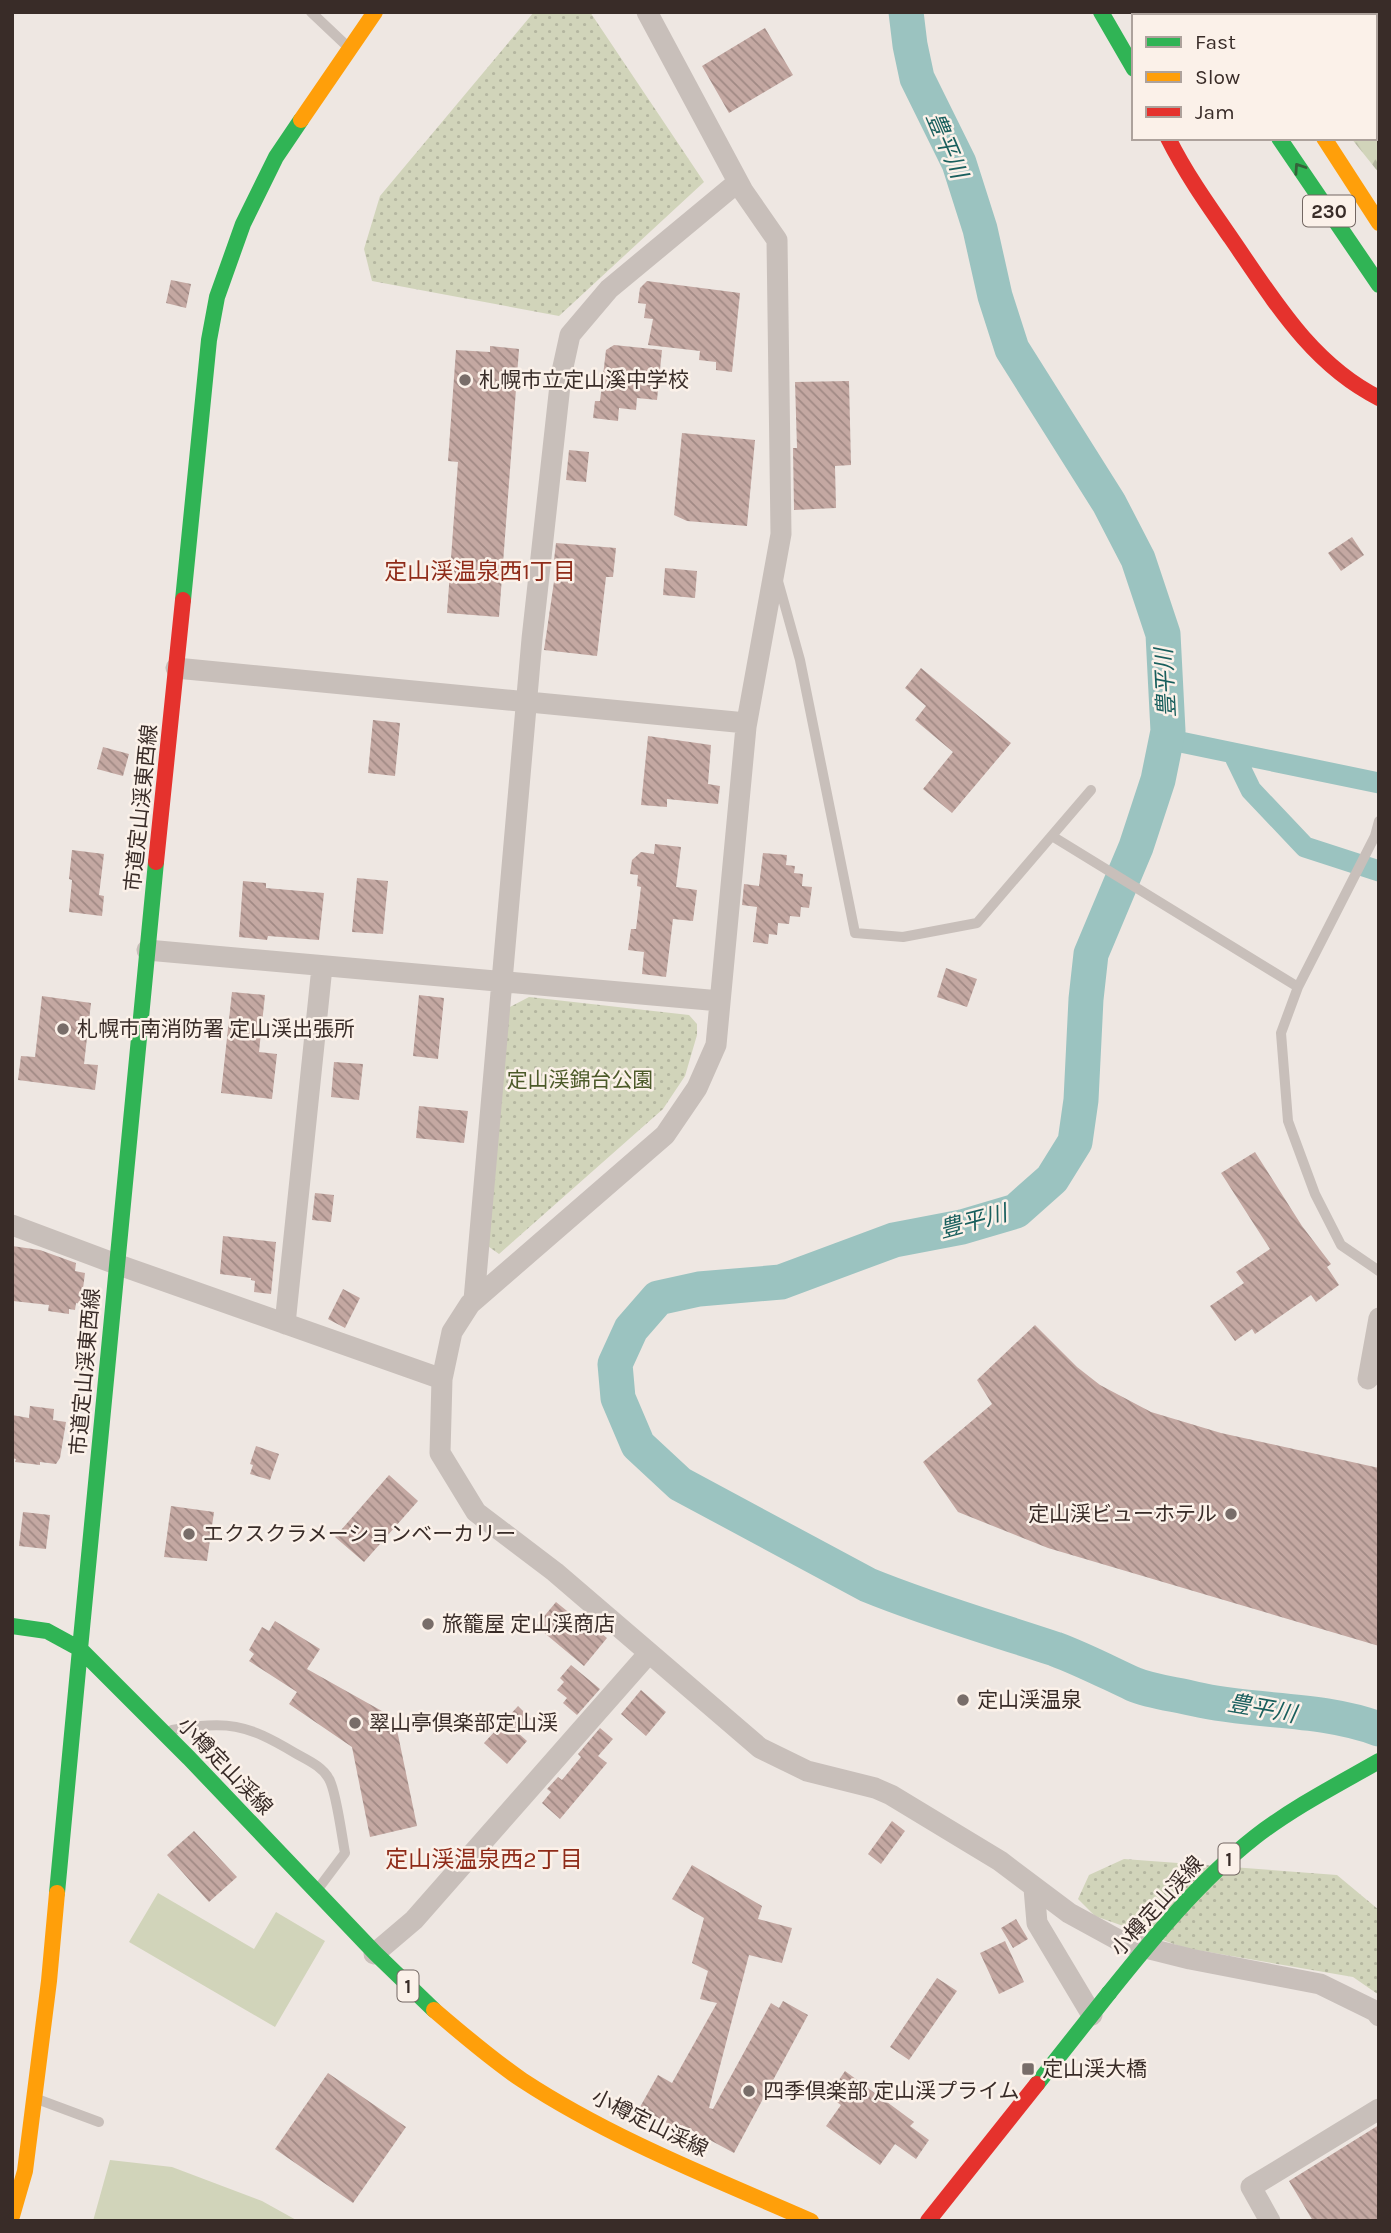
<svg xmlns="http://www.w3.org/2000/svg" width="1391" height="2233" font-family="Karla,'Noto Sans JP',sans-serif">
<defs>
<pattern id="green-dots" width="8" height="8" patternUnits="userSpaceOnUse" patternTransform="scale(1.75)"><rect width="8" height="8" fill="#d1d4ba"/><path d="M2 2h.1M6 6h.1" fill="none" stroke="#b4b6a0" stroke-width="1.8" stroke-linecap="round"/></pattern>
<pattern id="forest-firs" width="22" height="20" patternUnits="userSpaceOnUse" patternTransform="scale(1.75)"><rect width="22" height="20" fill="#d1d4ba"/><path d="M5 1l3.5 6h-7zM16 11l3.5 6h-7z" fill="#b4b6a0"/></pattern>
<pattern id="building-back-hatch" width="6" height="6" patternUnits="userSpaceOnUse" patternTransform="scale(1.75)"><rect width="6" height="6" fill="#c4a8a2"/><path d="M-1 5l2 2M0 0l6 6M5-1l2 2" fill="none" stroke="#a08984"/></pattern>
</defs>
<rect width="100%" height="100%" fill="#eee7e2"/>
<path fill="url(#green-dots)" d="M534,12H590L704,182L559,316L372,281L364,249L380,196Z
M529,997L689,1015L697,1024V1035L685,1076L663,1109L499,1254L485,1244L508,1008Z
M1124,1859L1337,1875L1379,1910V1995L1353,1977L1185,1948L1095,1916L1078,1899L1089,1875Z"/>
<path fill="url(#forest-firs)" d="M1190,12H1379V173L1351,138H1375V16H1195Z"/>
<path fill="#d1d4ba" d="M158,1893L254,1949L276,1912L325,1941L275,2027L129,1942Z
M110,2160L172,2167L262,2201L298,2221H93Z"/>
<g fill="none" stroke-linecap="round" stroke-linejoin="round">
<path stroke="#9bc3c0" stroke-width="21" d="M1166,739L1379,783
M1233,753L1251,790L1305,847L1379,871"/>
<path stroke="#9bc3c0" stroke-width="35" d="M906,12L910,45L917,78L959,163L980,229L995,296L1012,349L1109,503L1138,559L1163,634L1168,731L1158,780L1136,847L1091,954L1086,999L1081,1100L1075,1142L1052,1179L1016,1211L962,1227L894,1240L781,1282L699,1289L658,1298L631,1329L615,1364L618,1398L638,1445L680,1484L868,1585C929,1610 992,1628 1055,1649C1082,1659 1107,1672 1133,1684C1152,1692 1175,1694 1195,1699C1255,1713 1320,1707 1379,1729"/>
</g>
<path fill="url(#building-back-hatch)" d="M765,28L793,75L729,113L702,66Z
M171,280L191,284L186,308L166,303Z
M647,281L740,293L732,372L716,370V362L699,360L700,351L648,345L653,319L644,318L646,304L638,303L640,288Z
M614,345L662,350L657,400L637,398L636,410L619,408L618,421L593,418L595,401H600L606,350Z
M490,346L519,349L499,617L447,613L458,462L448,461L456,350L490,352Z
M849,381L851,465L835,466L836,508L794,510L793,448H797L795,382Z
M682,433L755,440L747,526L687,521L674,515Z
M569,450L589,452L586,482L566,480Z
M1352,537L1364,555L1341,571L1328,553Z
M556,543L616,548L613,577H606L597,656L544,650L557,561L554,560Z
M665,568L697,571L695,598L663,595Z
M921,668L1011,743L952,813L923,789L953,752L915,720L926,706L905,688Z
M373,720L400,723L395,776L368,773Z
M648,736L711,745L708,784L720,786L718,804L667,799V807L641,805Z
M103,747L129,754L123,776L97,769Z
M655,844L681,847L676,887L697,890L693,921L673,919L666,977L642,974L644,952L628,950L631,929H636L641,887L637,886L638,875L630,874L632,860L641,852L654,854Z
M72,850L104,854L99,895L104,896L102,916L69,912L72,880L69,879Z
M763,853L787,855L786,865L795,866L794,873L803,874L802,886L812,887L809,908L801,907L800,917L790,916L789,924L778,923L777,935L769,934L768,944L753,942L757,907L742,905L744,884L759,886Z
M357,878L388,881L383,934L352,932Z
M243,881L266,883V888L324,893L319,940L268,936L267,940L239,937Z
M946,968L977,979L967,1007L937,997Z
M232,992L265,995L259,1052L277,1054L272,1099L221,1093Z
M419,995L444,998L438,1059L413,1056Z
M42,996L91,1003L84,1064L98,1065L95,1090L18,1080L21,1056L35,1057Z
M334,1062L363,1064L359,1100L331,1097Z
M419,1106L468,1111L464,1143L416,1138Z
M1255,1152L1302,1226L1331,1264L1327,1267L1339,1285L1316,1302L1311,1295L1255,1334L1252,1329L1235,1341L1210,1306L1244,1283L1236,1272L1270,1249L1221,1173Z
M315,1193L334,1195L331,1222L312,1220Z
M223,1236L276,1242L271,1294L254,1292L255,1281L251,1280V1278L220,1274Z
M12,1246L40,1250L76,1263L75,1271L85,1273L81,1304L76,1303L75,1310L69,1309V1314L48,1311L49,1305L13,1301Z
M343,1289L360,1298L345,1328L328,1319Z
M1035,1325L1077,1367L1100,1385L1151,1412L1221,1433L1379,1468V1646L1048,1548L958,1512L923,1462L992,1404L977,1380Z
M30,1406L54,1409L53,1420L66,1422L60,1458L56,1464L40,1462V1465L15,1462L16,1459L12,1458V1415L29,1418Z
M256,1446L279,1454L270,1480L250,1474L253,1465L250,1464Z
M389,1475L418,1501L364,1562L335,1537Z
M171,1506L214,1512L207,1561L164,1557Z
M23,1512L50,1515L46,1549L19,1546Z
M556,1602L588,1628L591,1625L607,1638L584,1666L536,1626Z
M275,1621L320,1649L307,1669L389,1715L397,1730L417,1826L370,1837L352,1747L289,1704L297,1692L249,1661L254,1654L249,1650L262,1627L269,1631Z
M571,1665L600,1689L577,1715L563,1703L567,1698L557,1690L564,1682L560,1678Z
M641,1690L666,1712L646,1736L621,1714Z
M518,1706L531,1719L518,1733L527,1741L507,1764L484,1743Z
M600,1728L613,1739L598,1756L607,1763L560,1819L542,1803L551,1792L547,1789L558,1777L562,1780L581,1757L578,1754Z
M892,1821L905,1831L881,1864L868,1854Z
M194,1831L237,1877L209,1902L167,1855Z
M692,1865L762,1906L758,1919L792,1928L782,1963L749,1955L709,2108L713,2109L771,2003L779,2008L783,2001L808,2015L734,2153L682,2125L679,2130L640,2107L658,2075L672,2083L717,2003L700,1999L708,1971L692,1963L704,1918L672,1899Z
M1016,1919L1028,1939L1013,1948L1001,1928Z
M1005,1941L1024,1982L999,1994L980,1953Z
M937,1978L957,1991L909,2060L890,2047Z
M845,2071L914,2122L910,2126L929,2140L916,2159L895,2144L880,2165L826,2126L841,2105L828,2096Z
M328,2073L406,2127L353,2203L275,2149Z
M1379,2125V2221H1313L1289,2181Z"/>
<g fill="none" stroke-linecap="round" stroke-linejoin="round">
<path stroke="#c8bfba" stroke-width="10" d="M311,12L348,47
M778,581L800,660L855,933L903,937L977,923L1091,790
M1379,821L1375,836L1298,987L1281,1033L1288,1121L1315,1194L1341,1245L1379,1271
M1052,836L1298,987
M172,1730C228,1721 245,1723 295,1753C307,1760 322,1766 329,1779C336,1790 342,1837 345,1853L318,1889
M37,2099L99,2122"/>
<path stroke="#c8bfba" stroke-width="21" d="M647,12L743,191L777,240L781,534L746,727L716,1045L697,1088L665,1135L470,1304L452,1332L442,1379L440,1453L476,1512L555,1572L760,1748L807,1771L875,1788L891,1795L1000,1861L1069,1913L1122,1942L1190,1959L1320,1984L1375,2011L1379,2016
M176,668L746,723
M147,950L720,1001
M12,1225L116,1264L442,1379
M474,1300L532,639L561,376L570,335L609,289L738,182
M285,1324L322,967
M1368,1379L1379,1318
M1034,1888L1037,1923L1092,2015
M374,1954L414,1920L649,1653
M1270,2221L1251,2187L1379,2109"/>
<path stroke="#30b455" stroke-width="16" d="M1101,12L1134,69
M1194,12L1197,16
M1264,12L1265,16
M1279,138L1379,285
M183,600L209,340L217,297L243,224L276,157L301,120
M12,1626L47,1631L80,1649L156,862
M80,1649L189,1758L375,1953L434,2010
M57,1893L80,1649
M1037,2084L1109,1993"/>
<path stroke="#ff9f0a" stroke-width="16" d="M301,120L375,12
M1324,138L1379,223
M434,2010C462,2034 491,2059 522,2080C612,2139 713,2178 811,2221
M12,2216L25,2171L49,1981L57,1893"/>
<path stroke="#e5322d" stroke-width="16" d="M1168,138C1186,174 1208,205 1231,238C1273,299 1311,364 1379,398
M156,862L183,600
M928,2221L1037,2084"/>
<path stroke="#30b455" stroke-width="16" d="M1109,1993C1154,1937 1199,1881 1255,1837C1294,1807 1337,1785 1379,1761"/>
</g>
<defs><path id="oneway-chevron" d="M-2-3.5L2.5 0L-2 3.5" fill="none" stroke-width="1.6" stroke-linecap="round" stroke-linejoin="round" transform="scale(1.75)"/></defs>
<use stroke="#35623a" href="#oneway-chevron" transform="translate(1299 168) rotate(-124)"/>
<g fill="#786d69" stroke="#fbf1e9" stroke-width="2.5">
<circle cx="465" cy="380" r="7"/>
<circle cx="63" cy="1029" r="7"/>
<circle cx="1231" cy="1514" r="7"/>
<circle cx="189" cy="1534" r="7"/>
<circle cx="428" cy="1624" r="7"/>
<circle cx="963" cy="1700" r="7"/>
<circle cx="355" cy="1723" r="7"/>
<rect x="1021" y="2062" width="14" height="14" rx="3.5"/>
<circle cx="749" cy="2091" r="7"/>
</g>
<g text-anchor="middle" stroke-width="5" stroke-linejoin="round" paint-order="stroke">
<g fill="#fbf1e9" stroke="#736762" stroke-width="2">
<rect x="1303" y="195.5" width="52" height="31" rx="5"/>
<rect x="1218.5" y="1843.5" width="21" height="31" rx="5"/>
<rect x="397.5" y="1970.5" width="21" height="31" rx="5"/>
</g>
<g font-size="19" font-weight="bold" fill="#392c28">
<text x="1329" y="218">230</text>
<text x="1229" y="1866">1</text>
<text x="408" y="1993">1</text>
</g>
<g font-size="21" fill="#392c28" stroke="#fbf1e9" text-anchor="start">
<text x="479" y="387">札幌市立定山溪中学校</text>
<text x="77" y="1036">札幌市南消防署 定山渓出張所</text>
<text x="1217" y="1521" text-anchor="end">定山渓ビューホテル</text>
<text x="203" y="1541">エクスクラメーションベーカリー</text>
<text x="442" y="1631">旅籠屋 定山渓商店</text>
<text x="977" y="1707">定山渓温泉</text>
<text x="369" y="1730">翠山亭倶楽部定山渓</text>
<text x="1042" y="2076">定山渓大橋</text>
<text x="763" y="2098">四季倶楽部 定山渓プライム</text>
</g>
<g font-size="21" fill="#392c28" stroke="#fbf1e9">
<text transform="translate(141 808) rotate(-84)" y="7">市道定山渓東西線</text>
<text transform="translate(85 1372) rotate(-85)" y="7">市道定山渓東西線</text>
<text transform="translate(225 1766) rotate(46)" y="7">小樽定山渓線</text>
<text transform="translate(1157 1906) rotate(-48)" y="7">小樽定山渓線</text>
<text transform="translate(650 2123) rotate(26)" y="7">小樽定山渓線</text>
</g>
<g font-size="21" fill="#4c5a29" stroke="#fbf1e9">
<text x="580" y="1087">定山渓錦台公園</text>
</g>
<g font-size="23" font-style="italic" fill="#195f5d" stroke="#fbf1e9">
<text transform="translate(947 145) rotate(67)" y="8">豊平川</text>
<text transform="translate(1165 683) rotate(-93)" y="8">豊平川</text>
<text transform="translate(973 1221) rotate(-15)" y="8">豊平川</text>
<text transform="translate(1262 1708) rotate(10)" y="8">豊平川</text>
</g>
<g font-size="23" fill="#8f2b19" stroke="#fbf1e9">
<text x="480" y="579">定山渓温泉西1丁目</text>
<text x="484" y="1867">定山渓温泉西2丁目</text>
</g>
</g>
<rect width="1391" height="2233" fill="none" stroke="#392c28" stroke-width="28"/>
<rect x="1132" y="14" width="245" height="126" fill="#fbf1e9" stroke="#ada29c" stroke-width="2"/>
<rect x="1146" y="37" width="35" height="10" fill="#30b455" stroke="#ada29c" stroke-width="2"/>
<text x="1195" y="49" font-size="21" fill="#392c28">Fast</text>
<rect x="1146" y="72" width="35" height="10" fill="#ff9f0a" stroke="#ada29c" stroke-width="2"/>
<text x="1195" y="84" font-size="21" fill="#392c28">Slow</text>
<rect x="1146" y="107" width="35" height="10" fill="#e5322d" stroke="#ada29c" stroke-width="2"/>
<text x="1195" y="119" font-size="21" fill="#392c28">Jam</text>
</svg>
